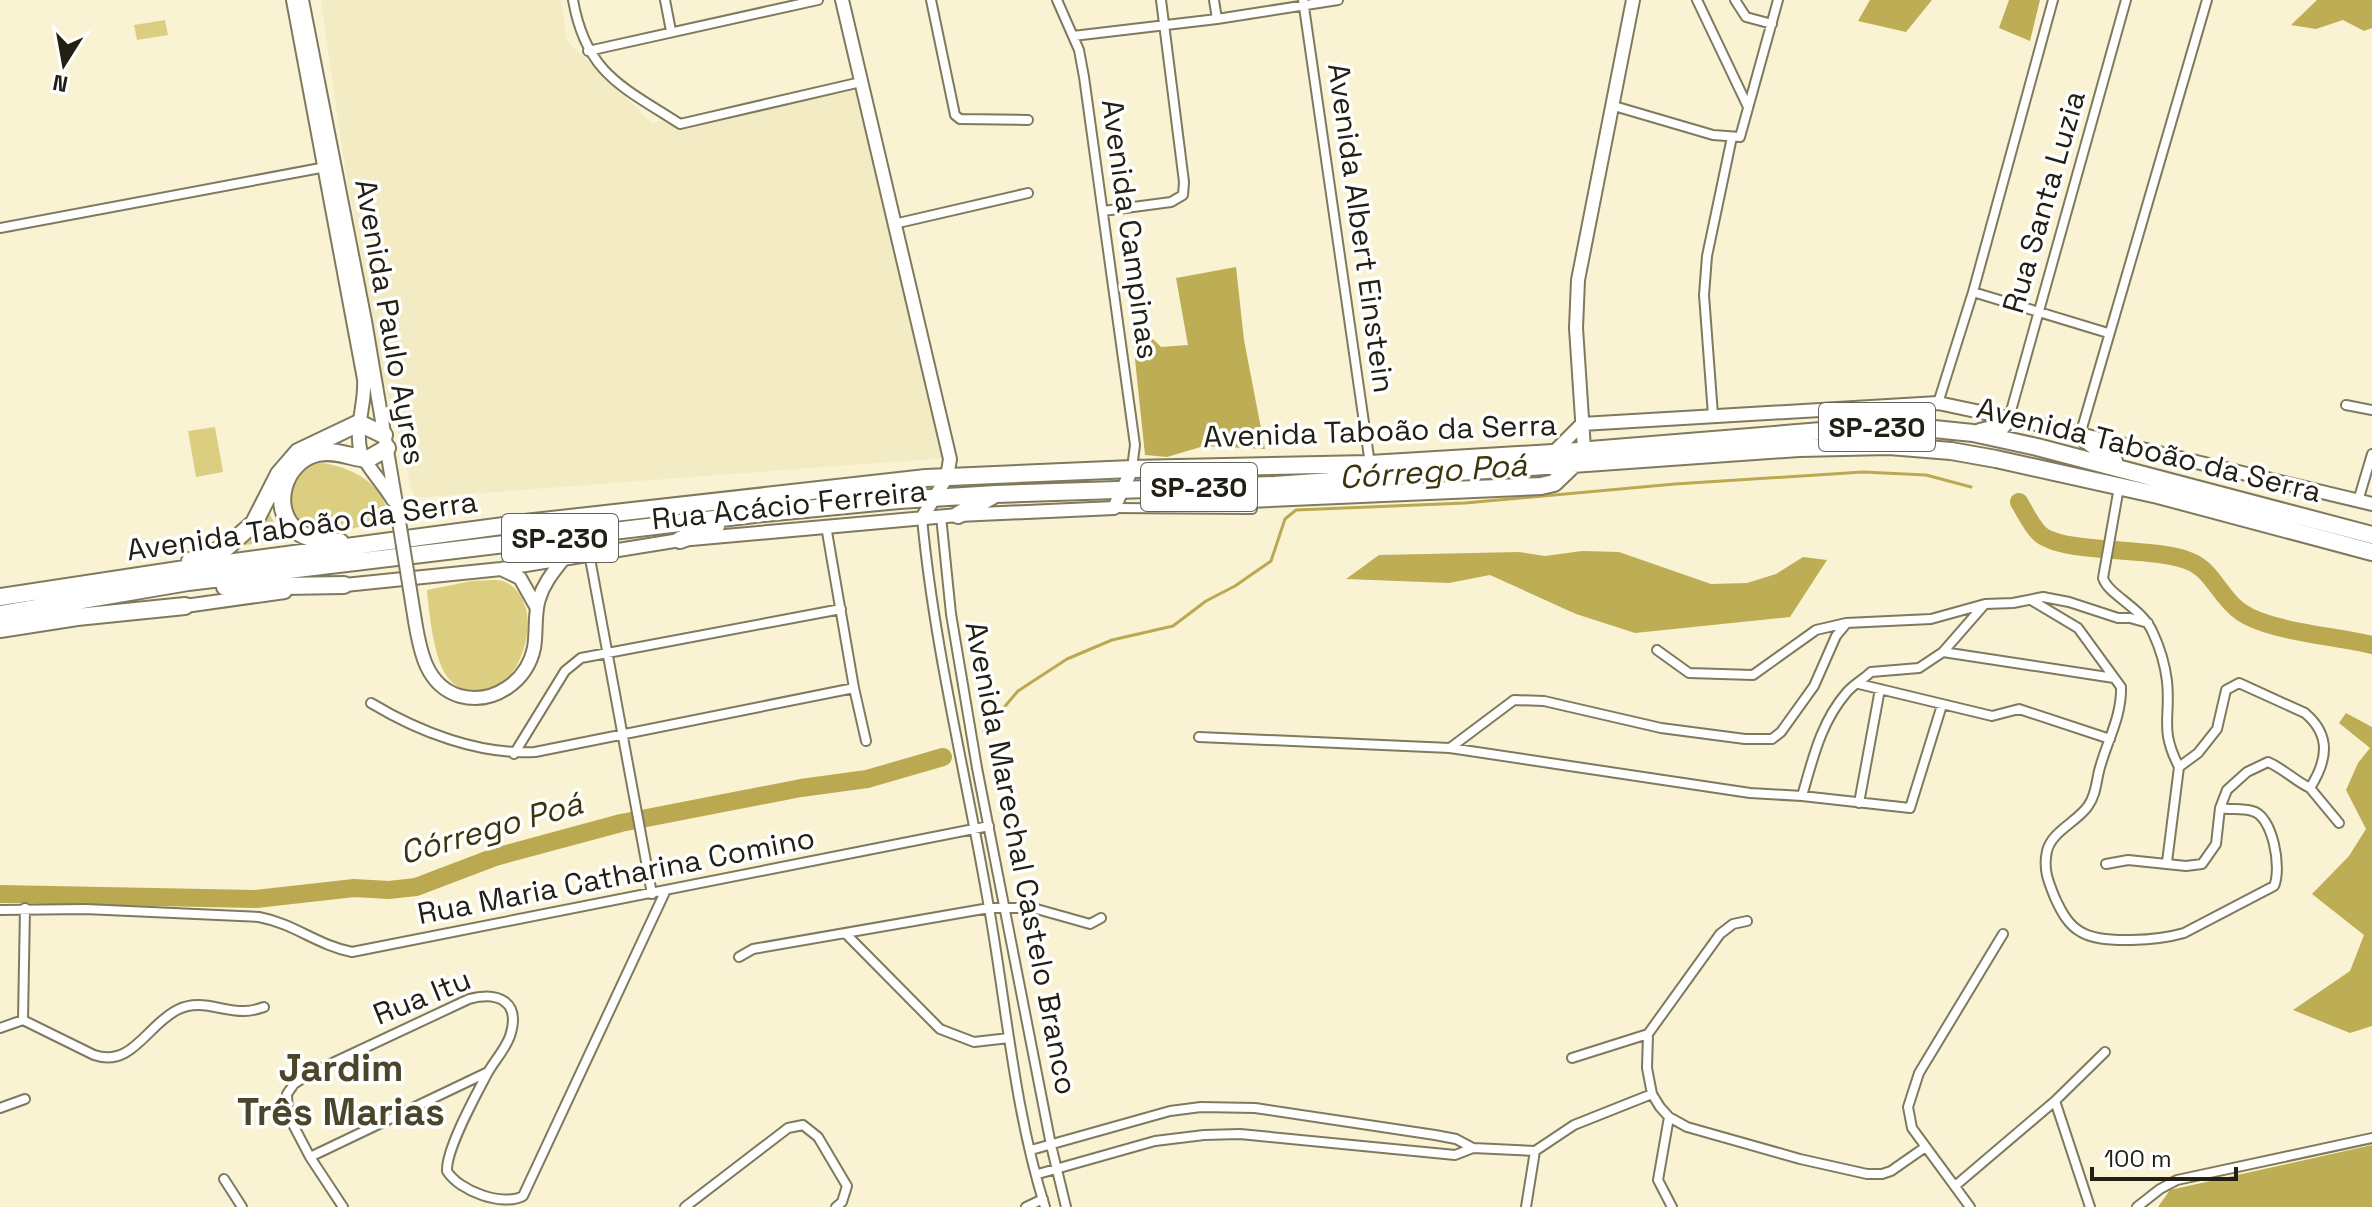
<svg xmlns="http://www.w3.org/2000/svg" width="2372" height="1207" font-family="'Space Grotesk',sans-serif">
<rect width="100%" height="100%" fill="#f9f3d4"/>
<path fill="#f3ebc4" d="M321,0H561L567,41L652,123L855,83L944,458L414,498L381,370L343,155Z"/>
<path fill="#dcce80" d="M165,20L168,35L137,40L134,25Z
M215,427L223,472L196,477L188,431Z
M323,463C352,468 384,483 388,516C362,531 288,547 287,498C287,492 290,484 291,479L312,464Z
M268,510L276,527L288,539L238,546Z
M472,581C481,581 494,579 503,581C515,585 523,597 526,609C537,653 493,726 449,679C434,663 429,612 427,590Z"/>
<path fill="#bdad54" d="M1870,0H1932L1906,32L1858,21Z
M2009,0H2040L2030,41L1999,28Z
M2317,0H2372V28L2364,31L2343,20L2316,29L2291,25Z
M1236,267L1244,340L1265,449L1204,446L1167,457L1145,455L1131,321L1141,319L1145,331L1161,347L1188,345L1176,278Z
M1582,551L1619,552L1711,584L1747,583L1776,574L1803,557L1827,560L1790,617L1635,633L1576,614L1490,575L1449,583L1346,579L1379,555L1519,552L1545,556Z
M2346,713L2372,727V1026L2350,1033L2293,1010L2350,971L2364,935L2312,894L2349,856L2366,829L2346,790L2358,763L2370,748L2339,723Z
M2372,1145V1207H2158L2170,1190Z"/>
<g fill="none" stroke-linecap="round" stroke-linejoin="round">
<path stroke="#baa950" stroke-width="3" d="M984,731L1018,691L1067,659L1112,640L1173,626L1206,601L1235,586L1271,561L1285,519L1296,510L1465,503L1675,484L1863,472L1926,475L1971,487"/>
<path stroke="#baa950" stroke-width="18" d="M2019,502C2025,512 2031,525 2039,533C2061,555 2153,546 2189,561C2213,570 2220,598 2241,612C2270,632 2336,636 2372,645
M0,894L256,899L354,888L389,890L416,887L495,857L621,823L801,788L867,779L943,757"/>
<g stroke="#7f795d" stroke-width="12">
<path id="street" d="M573,0C586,74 623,87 680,124L861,82
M665,0L671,31
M931,0L955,115L960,119L1028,120
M1057,0L1079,50L1084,77L1135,445L1132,468
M1214,0L1217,19
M1303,0L1370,464
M1697,0L1748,107
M1735,0L1746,17L1772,24
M1073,36L1217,19L1338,0
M588,51L818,0
M1614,106L1713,135L1740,137L1778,0
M1103,211L1171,202L1183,195L1184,182L1161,0
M894,224L1028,193
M0,228L326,167
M1973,292L2108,333
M1938,403L1973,292L2053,0
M2346,405L2372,410
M1713,415L1704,295L1707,256L1732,137
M2009,418L2126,0
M2080,435L2207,0
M2358,501L2372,454
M1114,508L1252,509
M941,516L951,614L977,768L1051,1145L1066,1207
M922,518C934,647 966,774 988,902C1006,1002 1014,1109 1045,1207
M826,526L854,688L866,741
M589,553L652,894
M2031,600L2078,628L2121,687C2122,717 2106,743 2099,771C2096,783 2096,795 2088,806C2077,822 2052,831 2047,851C2043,869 2048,881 2055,898C2061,911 2068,925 2081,932C2103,945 2160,940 2184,933L2274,886C2282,869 2273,815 2252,811C2242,808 2230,810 2220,808
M1657,650L1689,673L1753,675L1816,630L1846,623L1931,619L1985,604L2013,603L2043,597L2069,602L2118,618H2130L2148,623
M1943,652L2114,678
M1859,684L1992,716L2019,709L2110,739
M371,703C419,732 479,755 535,752L854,688
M1199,737L1450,748L1750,793L1802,796L1910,808L1942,705
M1450,748L1514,700L1544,701L1661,728L1745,739H1772L1781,732L1814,686L1836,636L1846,624
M514,754L565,671L581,658L841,609
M2310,788L2339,823
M1802,796C1813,758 1821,722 1847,692C1854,684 1864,679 1871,672L1919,668L1943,652L1984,605
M1859,803L1880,689
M2167,862L2179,767
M2106,864L2128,860L2186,866L2202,864L2216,844L2220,808L2227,790L2247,772L2268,762C2284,769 2295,781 2310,788C2327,761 2332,736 2305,713L2239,683L2226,690L2217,729L2198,753L2179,767C2159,728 2171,719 2167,681C2165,665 2160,648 2153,633C2143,608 2108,595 2103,578L2119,487
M0,910L85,909L259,917C295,924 317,945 352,952L989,826
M1747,921L1733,924L1720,934L1648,1034L1647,1068L1652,1094L1660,1107L1669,1117L1687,1127L1800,1159L1867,1174H1882L1891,1171L1924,1148
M847,935L940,1029L974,1042L1009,1038
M739,957L753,949L989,908H1033L1090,924L1101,918
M23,1020L25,908
M0,1028L23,1020L94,1055C132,1068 147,1025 177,1010C201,998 222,1012 245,1011C251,1011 258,1009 264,1007
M1572,1058L1648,1034
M2055,1101L2090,1207
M0,1108L25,1099
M1669,1117L1658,1180L1672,1207
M1031,1150L1170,1111L1201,1107L1255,1108L1435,1135L1456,1139L1473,1148
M310,1157L488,1072
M1038,1174L1155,1141L1204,1135L1240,1134L1455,1155L1473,1148L1535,1151
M224,1179L242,1207
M1955,1186L2055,1101L2105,1052
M343,1207L310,1157L288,1115L287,1094L294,1084L311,1073L469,999C499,991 521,1002 510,1036C505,1050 494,1061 487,1074C476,1095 446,1149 447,1171C459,1191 503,1207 523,1196L665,892
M685,1207L788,1128L803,1125L818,1137L847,1186L842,1202L836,1207
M1026,1207L1043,1199
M1526,1207L1535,1151L1574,1125L1652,1094
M1970,1207L1912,1128L1908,1107L1919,1073L2003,934
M2137,1207L2160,1189L2177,1180L2372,1138"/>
</g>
<g stroke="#7f795d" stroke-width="16">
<path id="secondary" d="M293,0L364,379C366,404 354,428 361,453C365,464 385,486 393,500
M302,0L365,321L399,521
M842,0L950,459L947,477L922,518
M1582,424L1938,403L2046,426L2372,504
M1584,449L1576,328L1578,280L1633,0
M1553,453L1582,424
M501,569L520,578L537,608
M335,586L501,569L680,540L958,515L1114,508L1132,469
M185,606L285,592
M415,621C420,651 426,686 460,696C494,705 527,681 534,648C537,631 534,614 539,599C544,582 555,570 565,557"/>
</g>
<g stroke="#7f795d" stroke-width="20">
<path id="highway" d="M1980,432L2001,427L2009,418
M2080,435L2114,461
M1195,493L1226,500L1541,486L1554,483L1577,461
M958,515L992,496
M680,540L716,526
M340,542C327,541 310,540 298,532C268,509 284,460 318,453C335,449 352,458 368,459L387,448
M190,561L227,547L254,523L279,474L298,452L359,423L384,435
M225,587L344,585
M0,597L205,566L525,523L926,478L1132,469L1370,464L1553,453L1895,425L1973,433L2037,447L2372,535
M0,614L188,582L764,513L899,500L996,494L1274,485L1799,448L1889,446L1951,451L1996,459L2158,495L2372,552
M0,629L77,617L185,606"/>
</g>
<use href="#street" stroke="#fff" stroke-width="8"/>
<use href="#secondary" stroke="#fff" stroke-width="12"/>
<use href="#highway" stroke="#fff" stroke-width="16"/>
<g stroke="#7f795d" stroke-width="16" stroke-linecap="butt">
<path id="secondary-bridge" d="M399,521L415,621"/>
</g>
<use href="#secondary-bridge" stroke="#fff" stroke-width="12"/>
</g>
<g text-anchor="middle" stroke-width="7" stroke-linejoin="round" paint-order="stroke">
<g fill="#fff" stroke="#64635b" stroke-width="2">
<rect x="1819" y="403" width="116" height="48" rx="6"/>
<rect x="1141" y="463" width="116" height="48" rx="6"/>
<rect x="502" y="514" width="116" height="48" rx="6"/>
</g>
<g font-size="28" font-weight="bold" fill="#222015">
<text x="1877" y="437">SP-230</text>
<text x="1199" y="497">SP-230</text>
<text x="560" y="548">SP-230</text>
</g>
<g font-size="30" fill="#222015" stroke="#fff">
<text transform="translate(2044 202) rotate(-74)" y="10">Rua Santa Luzia</text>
<text transform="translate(1361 228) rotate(82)" y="10">Avenida Albert Einstein</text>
<text transform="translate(1130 229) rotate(82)" y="10">Avenida Campinas</text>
<text transform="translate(390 322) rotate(80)" y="10">Avenida Paulo Ayres</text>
<text transform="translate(1380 431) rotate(-2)" y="10">Avenida Taboão da Serra</text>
<text transform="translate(2149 450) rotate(14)" y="10">Avenida Taboão da Serra</text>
<text transform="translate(789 505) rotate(-6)" y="10">Rua Acácio Ferreira</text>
<text transform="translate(302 526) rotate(-8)" y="10">Avenida Taboão da Serra</text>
<text transform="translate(1021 858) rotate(79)" y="10">Avenida Marechal Castelo Branco</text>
<text transform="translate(616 876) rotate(-11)" y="10">Rua Maria Catharina Comino</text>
<text transform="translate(422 997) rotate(-22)" y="10">Rua Itu</text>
</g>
<g font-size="32" font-style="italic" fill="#3b340d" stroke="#fff">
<text transform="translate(1433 471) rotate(-4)" y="11">Córrego Poá</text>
<text transform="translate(491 828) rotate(-16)" y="11">Córrego Poá</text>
</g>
<g font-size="38" font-weight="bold" fill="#4b462b" stroke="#fff">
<text x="341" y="1081">Jardim<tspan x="341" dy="44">Três Marias</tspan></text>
</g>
</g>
<g transform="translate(64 64) rotate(191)" stroke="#ffffff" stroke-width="6" paint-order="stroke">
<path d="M0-6L14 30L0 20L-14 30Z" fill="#222015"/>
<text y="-12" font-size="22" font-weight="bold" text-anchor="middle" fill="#222015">N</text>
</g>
<path d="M2092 1167v12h144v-12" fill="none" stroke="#222015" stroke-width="4"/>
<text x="2104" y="1167" font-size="24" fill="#222015" stroke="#ffffff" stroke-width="6" paint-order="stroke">100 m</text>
</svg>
